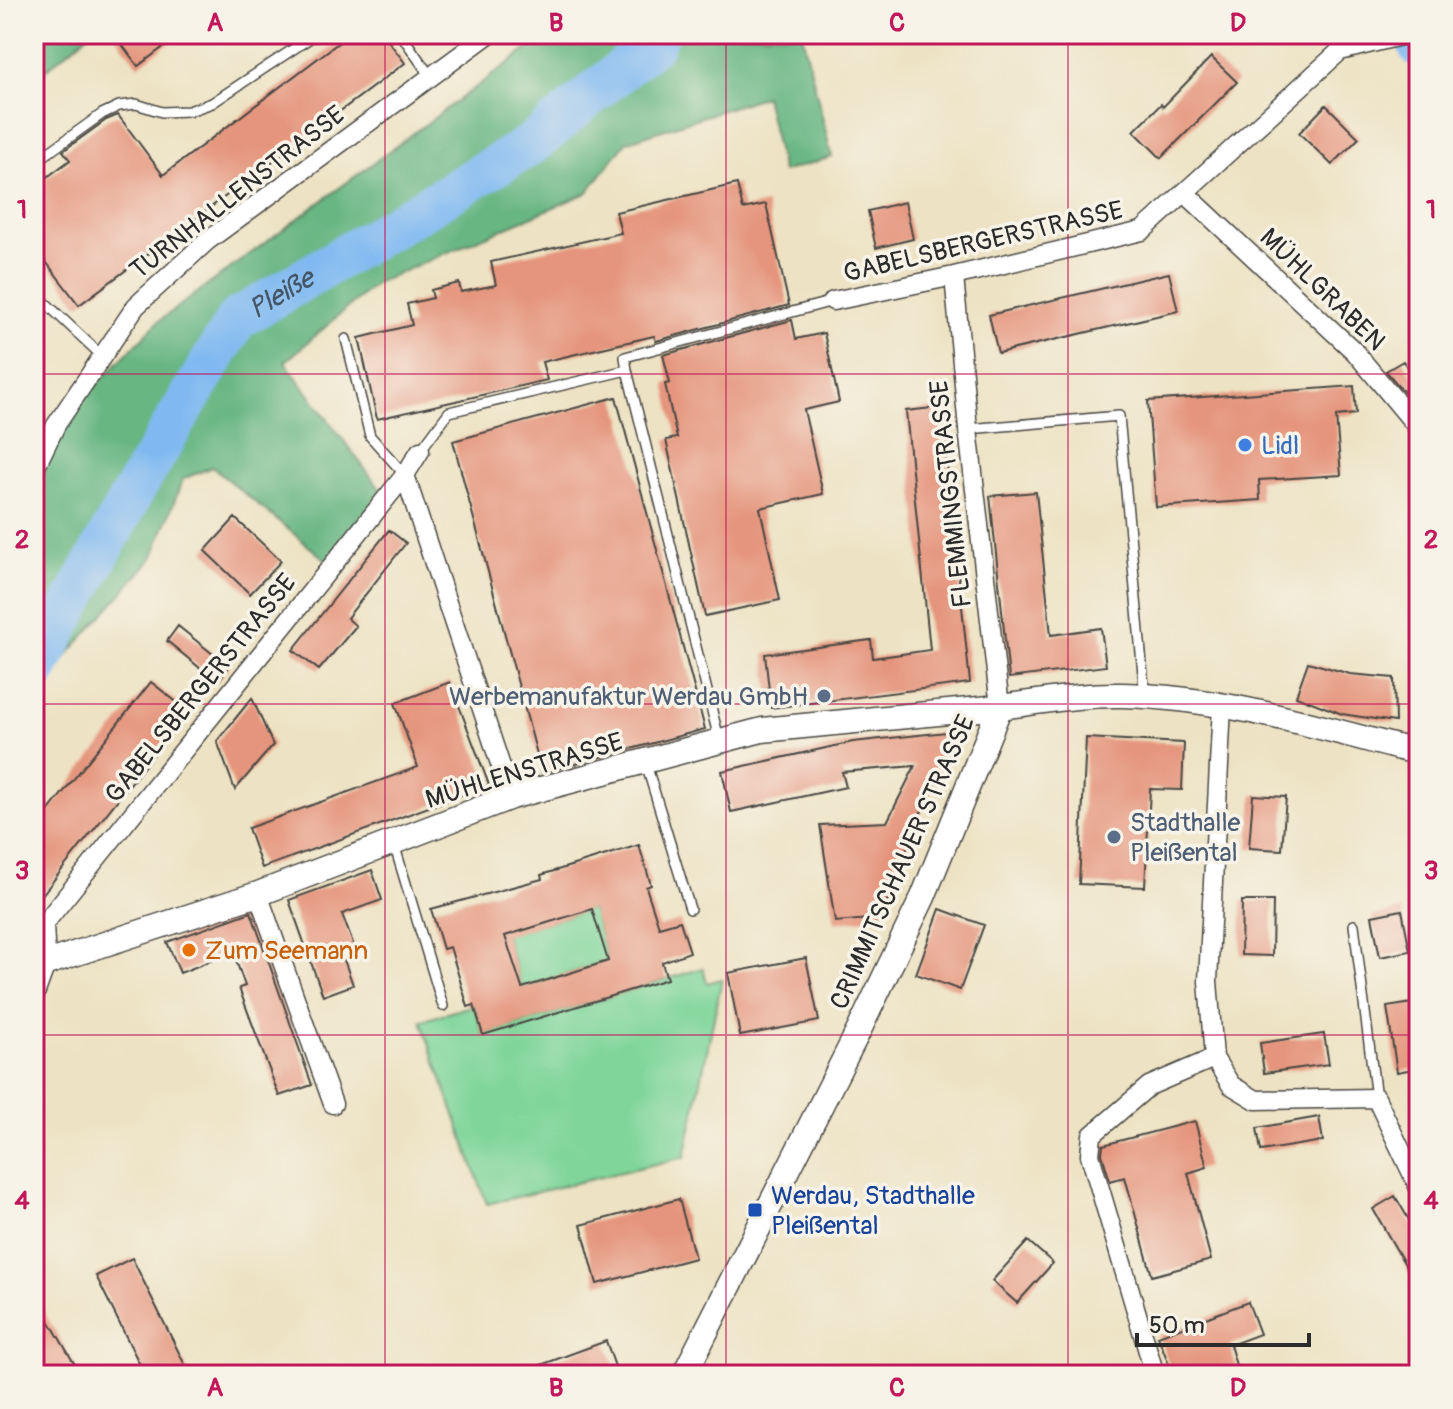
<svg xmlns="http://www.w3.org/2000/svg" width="1453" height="1409" font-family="Pangolin,sans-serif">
<rect width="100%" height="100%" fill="#f7f3e8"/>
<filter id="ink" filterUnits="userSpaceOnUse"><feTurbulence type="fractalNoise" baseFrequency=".0125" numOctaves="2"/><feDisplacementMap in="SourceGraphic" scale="16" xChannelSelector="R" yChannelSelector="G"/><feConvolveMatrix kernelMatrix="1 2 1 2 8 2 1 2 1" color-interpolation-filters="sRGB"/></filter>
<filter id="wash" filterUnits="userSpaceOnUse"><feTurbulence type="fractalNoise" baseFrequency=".006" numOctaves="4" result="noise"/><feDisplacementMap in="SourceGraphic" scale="32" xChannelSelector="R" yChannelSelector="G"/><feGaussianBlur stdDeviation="1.8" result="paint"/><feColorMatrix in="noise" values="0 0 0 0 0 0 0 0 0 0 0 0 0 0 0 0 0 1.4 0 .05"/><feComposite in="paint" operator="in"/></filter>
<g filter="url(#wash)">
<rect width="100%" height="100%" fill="#ede2c3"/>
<path fill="#7fd59a" stroke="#558062" stroke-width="2" d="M592,909L608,961L522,988L505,935Z
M703,968L707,983L722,979L685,1157L487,1204L421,1021L474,1005L483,1035Z"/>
<path fill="#67b682" stroke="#497056" stroke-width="2" d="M34,34H89L42,73L34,84Z
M548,34H802L832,157L782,172L765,96L626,142L587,193L376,283L285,362L386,497L332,565L212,467L183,479L152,559L34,693V470L56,425L159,321Z"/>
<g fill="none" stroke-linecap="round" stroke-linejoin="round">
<g stroke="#80b9f1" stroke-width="42">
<path d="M1416,34L1419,46"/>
<path id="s1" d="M34,674L132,494L237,319L532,144L654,43L657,34"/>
</g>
</g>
<g id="blocks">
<path fill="#e5957d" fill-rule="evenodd" d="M114,34H181L138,66Z
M350,34H383L405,63L79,305L34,246V187L70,160L63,151L106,120L118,115L163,175Z
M1211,57L1237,82L1161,158L1134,131L1161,104L1163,107Z
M1326,105L1359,138L1332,165L1299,133Z
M737,184L743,209L766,204L789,305L656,341L654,336L542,362L547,380L377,419L359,338L412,325L407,304L433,298L431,290L459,283L461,292L496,285L491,262L621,233L616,212Z
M905,202L913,239L876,248L868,211Z
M1169,273L1178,311L998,353L989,315Z
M792,320L796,339L824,333L839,402L804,410L823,494L760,508L780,600L705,616L666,440L677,438L665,384L670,383L663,355Z
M1403,361L1419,385V390L1408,397L1386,371Z
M1354,386L1356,414L1336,416L1341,475L1259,480L1260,500L1156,507L1148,401Z
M616,397L705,729L542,773L453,441Z
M941,407L970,683L771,708L765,654L871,640L873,658L930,650L906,411Z
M1036,492L1051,635L1101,628L1106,666L1009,678L990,496Z
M235,518L281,561L250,594L205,551Z
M389,530L406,543L347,618L356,626L319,670L293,650Z
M178,626L229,667L217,682L167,641Z
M1308,662L1350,674L1394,678L1395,722L1342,714L1296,696Z
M151,682L188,711L34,905V829Z
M450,682L489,785L262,868L248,828L418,767L395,703Z
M252,698L273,745L235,790L217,741Z
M946,732L955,742L917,821L881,918L835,922L820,825L887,822L915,766L842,772L846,787L731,812L722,771L853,742Z
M1086,738L1184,743L1182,790L1150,789L1145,887L1079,884Z
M1253,795L1286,797L1282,850L1249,848Z
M639,845L651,885L646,887L659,927L680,921L690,952L662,962L667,979L483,1035L474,1005L468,1007L450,947L443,949L431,909L542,879L541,875ZM592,909L608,961L522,988L505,936Z
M372,870L382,900L342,914L355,949L342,954L353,985L323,996L289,900Z
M1242,901H1273L1272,956L1241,955Z
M940,909L984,925L960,990L916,974Z
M1402,910L1410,951L1380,957L1372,916Z
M251,912L312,1085L279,1096L239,988L245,986L233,952L180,973L167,942Z
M806,958L819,1021L740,1036L728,973Z
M1419,1002V1068L1397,1072L1387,1007Z
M1324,1034L1329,1064L1264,1073L1260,1043Z
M1319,1117L1323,1141L1261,1151L1257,1128Z
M1195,1121L1207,1167L1188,1173L1211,1260L1152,1276L1125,1177L1110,1181L1102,1154L1103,1145Z
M1395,1196L1419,1237V1289L1373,1209Z
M679,1199L695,1258L597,1284L581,1225Z
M1028,1241L1053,1263L1017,1303L992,1281Z
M132,1258L190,1375H145L96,1276Z
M34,1296L54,1329L81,1375H40L34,1365Z
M1248,1302L1260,1334L1230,1345L1239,1375H1173L1158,1336Z
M606,1341L618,1375H519V1373Z"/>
</g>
</g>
<g filter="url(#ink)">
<use href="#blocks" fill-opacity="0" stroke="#484642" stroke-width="2"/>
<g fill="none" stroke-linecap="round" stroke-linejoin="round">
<g stroke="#484642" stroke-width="12">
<path id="lane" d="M401,34L430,76
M34,163L102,114L119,106L136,104L162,112L189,111L212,103L316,34
M34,292L102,356
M346,339L370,436L405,475
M627,370L719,739
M968,429L1119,416L1145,696
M420,451L449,412L627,370L625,357L833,301
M646,764L690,909
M394,844L443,1006
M1354,925L1376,1098"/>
</g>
<g stroke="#484642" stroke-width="21">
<path id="street" d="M1185,193L1355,352L1419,429
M954,276L968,429L1000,707
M833,301L954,276L1142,231L1340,51L1408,34
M34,470L56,425L136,306L207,241L489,34
M405,475L511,797
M1222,706L1208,981L1214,1058L1231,1085L1256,1100L1376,1098L1419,1188
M258,894L333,1104
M34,997L46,964L44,924L405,475L420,451
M1155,1375L1090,1155L1092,1135L1149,1086L1214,1058"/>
</g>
<g stroke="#484642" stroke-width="27">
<path id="secondary" d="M34,967L258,894L511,797L720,741L762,730L1000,707
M684,1375L859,1030L923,897L1000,707C1040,702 1082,694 1122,695C1218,697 1312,725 1404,749L1419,750"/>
</g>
<use href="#lane" stroke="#fff" stroke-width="9"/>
<use href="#street" stroke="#fff" stroke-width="18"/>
<use href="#secondary" stroke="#fff" stroke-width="24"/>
</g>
</g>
<path fill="none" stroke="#c2185b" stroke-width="2" stroke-opacity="0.55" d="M385,34V1375M726,34V1375M1068,34V1375M34,374H1419M34,704H1419M34,1035H1419"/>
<circle fill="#3f7fe0" stroke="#f7f3e8" stroke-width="3" cx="1245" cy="445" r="8"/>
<g fill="#5c6f8a" stroke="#f7f3e8" stroke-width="3">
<circle cx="824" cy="696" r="8"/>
<circle cx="1114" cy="837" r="8"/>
</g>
<circle fill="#e8710a" stroke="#f7f3e8" stroke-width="3" cx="189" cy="950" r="8"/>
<rect fill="#1a4fb4" stroke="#f7f3e8" stroke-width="3" x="747" y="1202" width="16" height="16" rx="4"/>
<g text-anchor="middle" stroke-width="7" stroke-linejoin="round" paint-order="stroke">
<g font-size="26" fill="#2b2b2b" stroke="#f7f3e8">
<text transform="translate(237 192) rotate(-38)" y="9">TURNHALLENSTRASSE</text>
<text transform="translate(983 241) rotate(-13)" y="9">GABELSBERGERSTRASSE</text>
<text transform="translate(1323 289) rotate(44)" y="9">MÜHLGRABEN</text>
<text transform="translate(950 494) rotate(-96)" y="9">FLEMMINGSTRASSE</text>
<text transform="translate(200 688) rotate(-51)" y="9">GABELSBERGERSTRASSE</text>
<text transform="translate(524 770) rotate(-17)" y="9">MÜHLENSTRASSE</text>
<text transform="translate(902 862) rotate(-66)" y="9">CRIMMITSCHAUER STRASSE</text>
</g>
<g font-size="26" fill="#366cbe" stroke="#f7f3e8" text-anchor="start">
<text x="1261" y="454">Lidl</text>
</g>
<g font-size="26" fill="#4e5e75" stroke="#f7f3e8" text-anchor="end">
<text x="808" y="705">Werbemanufaktur Werdau GmbH</text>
<text x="1130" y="831" text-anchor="start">Stadthalle<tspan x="1130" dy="30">Pleißental</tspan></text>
</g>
<g font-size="26" fill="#c56008" stroke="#f7f3e8" text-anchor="start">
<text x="205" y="959">Zum Seemann</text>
</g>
<g font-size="26" fill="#164399" stroke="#f7f3e8" text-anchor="start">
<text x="771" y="1204">Werdau, Stadthalle<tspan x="771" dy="30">Pleißental</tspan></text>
</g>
<g font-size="28" font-style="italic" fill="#445666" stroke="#f7f3e8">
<text dy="10" stroke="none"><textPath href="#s1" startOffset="460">Pleiße</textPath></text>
</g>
</g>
<rect width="1453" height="1409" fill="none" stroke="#f7f3e8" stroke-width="88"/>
<path d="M1137 1333v12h172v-12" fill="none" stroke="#2b2b2b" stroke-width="4"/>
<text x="1149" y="1333" font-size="24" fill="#2b2b2b" stroke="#f7f3e8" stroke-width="6" paint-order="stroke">50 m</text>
<rect x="44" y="44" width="1365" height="1321" fill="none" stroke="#c2185b" stroke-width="3"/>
<g font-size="26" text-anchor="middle" font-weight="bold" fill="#c2185b">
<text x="215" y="31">A</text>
<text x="556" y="31">B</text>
<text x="897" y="31">C</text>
<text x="1238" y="31">D</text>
<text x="22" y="218">1</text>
<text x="1431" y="218">1</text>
<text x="22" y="548">2</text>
<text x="1431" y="548">2</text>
<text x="22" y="879">3</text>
<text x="1431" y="879">3</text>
<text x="22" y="1209">4</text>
<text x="1431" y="1209">4</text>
<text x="215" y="1396">A</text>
<text x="556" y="1396">B</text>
<text x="897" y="1396">C</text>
<text x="1238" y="1396">D</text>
</g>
</svg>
